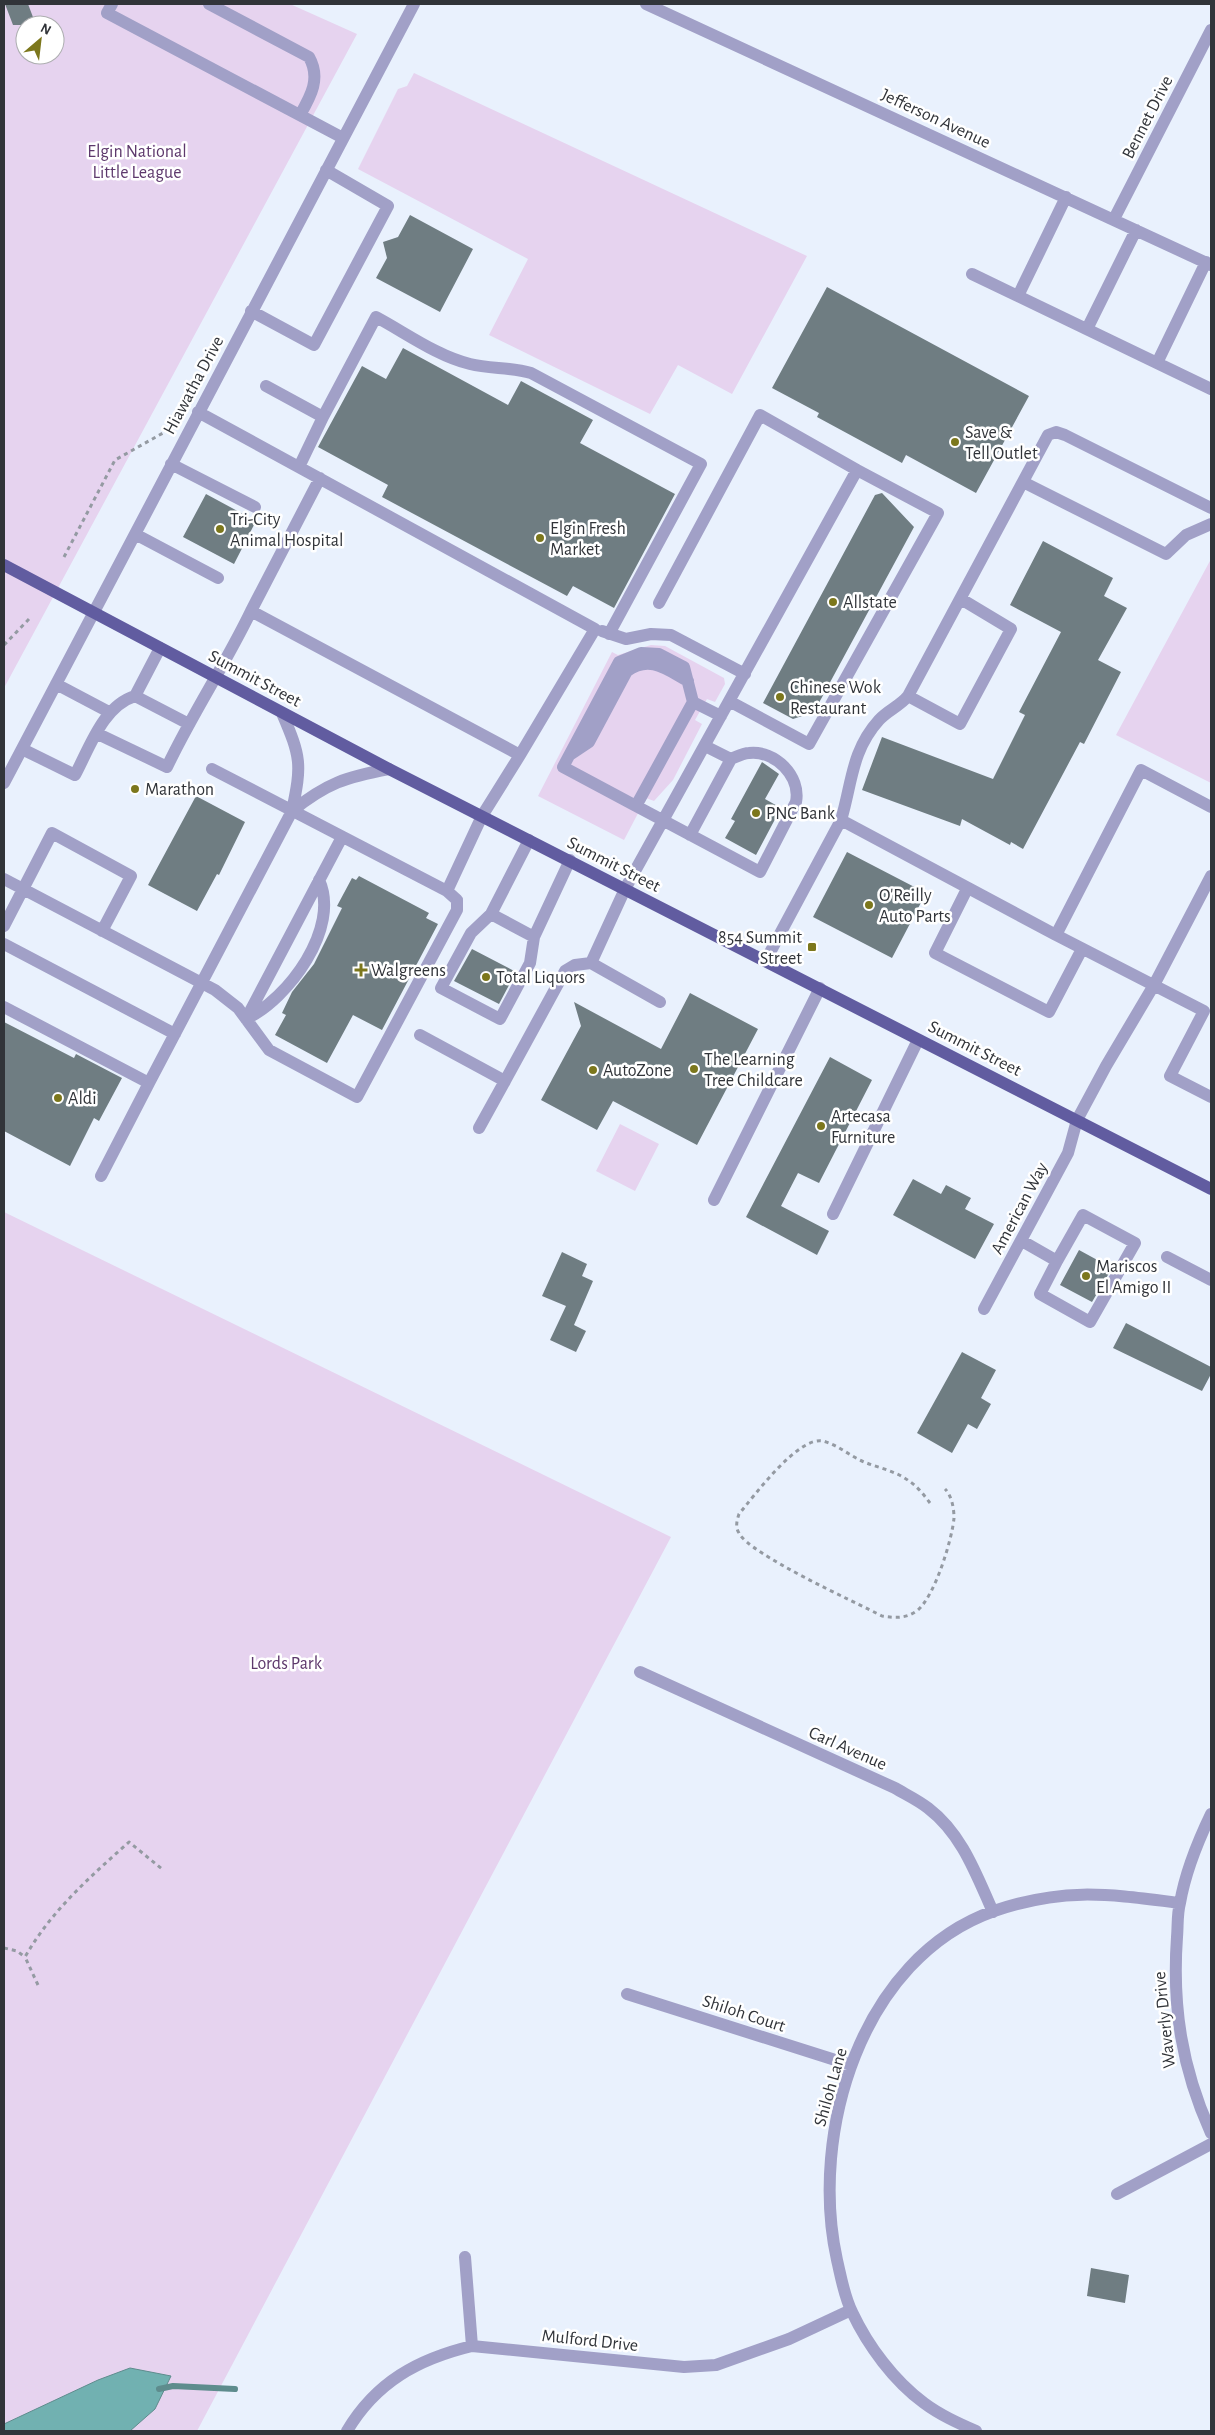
<svg xmlns="http://www.w3.org/2000/svg" width="1215" height="2435" font-family="'Alegreya Sans',sans-serif">
<rect width="100%" height="100%" fill="#e9f1fd"/>
<path fill="#e6d3ef" fill-rule="evenodd" d="M4,4H290L357,34L4,688ZM25,25H55V55H25Z
M414,73L807,256L732,394L678,365L650,414L489,335L528,259L358,169L398,89L407,86Z
M1211,559V783L1116,735Z
M651,645L665,646L724,678L725,684L715,702L707,699L695,720L702,724L673,780L654,801L646,798L624,840L538,796L612,652L618,655Z
M620,1124L659,1144L635,1191L596,1171Z
M4,1212L671,1537L197,2431H4Z"/>
<path fill="#71b1b1" stroke="#5e8c8d" d="M130,2368L171,2376L155,2409L130,2431H4V2424L98,2380Z"/>
<g fill="none" stroke-linecap="round" stroke-linejoin="round">
<path stroke="#5e8c8d" stroke-width="6" d="M159,2389L173,2386L235,2389"/>
</g>
<path fill="#6f7d82" d="M5,4H28L36,25H13Z
M410,215L473,249L440,312L376,278L387,258L383,242L398,237Z
M827,287L1029,396L976,493L906,455L902,463L817,417L819,413L772,388Z
M403,348L508,405L521,381L593,420L580,443L675,494L614,608L573,586L567,596L382,497L388,485L318,447L362,366L386,379Z
M882,493L914,527L814,712L793,719L763,703L875,495Z
M206,494L256,521L234,564L183,537Z
M1043,541L1113,578L1104,596L1127,608L1098,660L1121,672L1084,744L1080,742L1023,849L1011,842L1010,845L962,819L960,826L862,790L882,737L993,779L1025,715L1019,712L1061,632L1010,605Z
M762,762L779,774L765,799L781,808L756,855L725,838L735,821L731,819Z
M196,796L245,822L219,875L217,874L197,911L148,885Z
M847,852L926,893L892,958L813,917Z
M359,876L429,913L426,918L438,924L382,1030L353,1015L327,1063L275,1035L286,1015L282,1013L292,992L314,964L342,908L337,906L352,878L356,880Z
M472,949L516,972L499,1004L454,981Z
M690,993L758,1029L697,1145L613,1101L597,1130L541,1100L581,1026L574,1002L661,1049Z
M4,1022L74,1058L76,1054L122,1078L99,1121L94,1118L70,1166L4,1131Z
M830,1057L872,1080L819,1183L798,1173L781,1206L829,1231L817,1255L746,1217Z
M913,1179L941,1194L946,1185L971,1198L965,1209L994,1224L975,1259L893,1215Z
M1079,1250L1112,1268L1092,1302L1060,1285Z
M562,1252L587,1264L582,1276L593,1281L574,1325L586,1331L576,1352L550,1340L566,1306L542,1296Z
M1126,1323L1211,1367V1374L1202,1391L1113,1348Z
M962,1352L996,1370L981,1398L991,1404L977,1429L968,1424L952,1453L917,1433Z
M1091,2268L1129,2275L1125,2303L1087,2296Z"/>
<g fill="none" stroke-linecap="round" stroke-linejoin="round">
<path stroke="#949aa2" stroke-width="3" stroke-dasharray="4 4" stroke-linecap="butt" d="M64,557L115,460L163,433
M4,645L30,618
M930,1503C924,1495 917,1486 909,1481C896,1471 879,1468 864,1462C850,1456 838,1445 823,1441C798,1436 754,1496 739,1514C737,1520 735,1527 739,1533C749,1554 855,1602 882,1616C895,1618 906,1619 918,1610C935,1595 952,1540 954,1518C954,1509 952,1496 945,1489
M4,1948L17,1951L25,1957
M38,1985L25,1957C51,1911 90,1877 129,1842L162,1869"/>
<path stroke="#a1a0c7" stroke-width="12" d="M112,4L107,13L343,138
M209,4L309,57C321,78 311,96 300,115
M646,4L1211,265
M1114,219L1211,30
M972,274L1211,389
M1018,296L1066,197
M251,311L314,345L388,206L326,170
M1087,329L1136,230
M1157,363L1206,262
M266,386L323,417L299,467
M198,412L595,629L520,755L482,816L447,891
M323,417L376,317C406,333 437,356 470,364C490,369 511,367 531,373L701,464L609,634
M171,464L255,507
M320,478L251,611L520,755
M1023,482L1166,554L1186,535L1211,524
M135,534L218,578
M602,631L626,639L651,634L671,635L745,674
M56,684L109,712
M135,696L187,723
M908,696L960,724L1011,629L961,599
M729,701L809,744L938,513L857,470
M693,702L721,716
M98,734L167,767C192,714 225,665 251,611
M22,749L75,775C90,747 103,706 135,696L160,648
M571,754L589,742L627,671C650,655 666,669 688,681
M4,783L414,4
M636,806L563,767L619,662L641,653L659,654L684,667L693,702L636,806L760,872L796,802C801,776 775,750 749,753C743,753 736,757 731,759L705,746
M1211,807L1141,770L1056,935L1204,1011L1170,1076L1211,1097
M292,811C327,783 346,777 389,769
M841,820C852,784 851,751 879,720C888,710 900,706 908,696L1048,435L1056,432L1065,435L1211,508
M690,835L731,759
M529,840L491,914L471,933L441,988L500,1019L530,963L534,937L570,860
M4,879L215,990L238,1008L269,1050L357,1097L457,910V900L447,891L212,769
M967,889L935,953L1049,1012L1082,949
M491,914L534,937
M4,926L52,833L131,876L102,931
M4,944L175,1034
M766,960L841,820L1056,935
M591,963L660,1002
M4,1007L149,1083L292,811C302,764 301,757 282,713
M246,1019L342,837
M246,1019C288,999 341,928 319,880
M420,1035L505,1081L565,971L575,965L591,963L625,889L857,470L760,415L659,603
M479,1128L505,1081
M101,1176L149,1083
M714,1200L820,988
M833,1214L918,1040
M1022,1241L1057,1261L1040,1294L1090,1322L1135,1243L1083,1215L1057,1261
M1167,1257L1211,1280
M984,1309L1068,1153L1077,1120L1106,1066L1154,985L1211,876
M640,1672L895,1788C905,1794 918,1800 928,1808C962,1834 976,1874 993,1912
M1211,1814C1198,1841 1185,1874 1180,1903C1177,1914 1178,1926 1177,1937C1172,2007 1182,2069 1211,2133
M627,1994L851,2065
M1117,2194L1211,2144
M465,2257L472,2346
M347,2431C376,2382 418,2359 472,2346L684,2367L716,2365L789,2339L851,2310
M976,2431C958,2423 940,2415 924,2403C894,2381 868,2346 852,2312C844,2296 841,2277 837,2260C809,2133 861,1958 994,1911C1064,1887 1108,1894 1180,1903"/>
<path stroke="#615ca0" stroke-width="12" d="M4,565L389,769L1211,1189"/>
</g>
<g fill="#7c771c" stroke="#fff" stroke-width="2">
<circle cx="955" cy="442" r="5"/>
<circle cx="220" cy="529" r="5"/>
<circle cx="540" cy="538" r="5"/>
<circle cx="833" cy="602" r="5"/>
<circle cx="780" cy="697" r="5"/>
<circle cx="135" cy="789" r="5"/>
<circle cx="756" cy="813" r="5"/>
<circle cx="869" cy="905" r="5"/>
<rect x="807" y="942" width="10" height="10" rx="2.5"/>
<path d="M358.5 962.5h5v5h5v5h-5v5h-5v-5h-5v-5h5z"/>
<circle cx="486" cy="977" r="5"/>
<circle cx="694" cy="1069" r="5"/>
<circle cx="593" cy="1070" r="5"/>
<circle cx="58" cy="1098" r="5"/>
<circle cx="821" cy="1126" r="5"/>
<circle cx="1086" cy="1276" r="5"/>
</g>
<g text-anchor="middle" stroke-width="5" stroke-linejoin="round" paint-order="stroke">
<g font-size="18" fill="#313439" stroke="#fff">
<text transform="translate(1147 117) rotate(-63)" y="6">Bennet Drive</text>
<text transform="translate(936 118) rotate(25)" y="6">Jefferson Avenue</text>
<text transform="translate(193 385) rotate(-62)" y="6">Hiawatha Drive</text>
<text transform="translate(255 678) rotate(28)" y="6">Summit Street</text>
<text transform="translate(614 864) rotate(27)" y="6">Summit Street</text>
<text transform="translate(975 1048) rotate(27)" y="6">Summit Street</text>
<text transform="translate(1019 1208) rotate(-62)" y="6">American Way</text>
<text transform="translate(848 1748) rotate(24)" y="6">Carl Avenue</text>
<text transform="translate(744 2013) rotate(18)" y="6">Shiloh Court</text>
<text transform="translate(1164 2020) rotate(-96)" y="6">Waverly Drive</text>
<text transform="translate(830 2087) rotate(-74)" y="6">Shiloh Lane</text>
<text transform="translate(590 2340) rotate(6)" y="6">Mulford Drive</text>
</g>
<g font-size="18" fill="#5d386c" stroke="#fff">
<text x="137" y="157">Elgin National<tspan x="137" dy="21">Little League</tspan></text>
<text x="286" y="1669">Lords Park</text>
</g>
<g font-size="18" fill="#313439" stroke="#fff" text-anchor="start">
<text x="965" y="438">Save &amp;<tspan x="965" dy="21">Tell Outlet</tspan></text>
<text x="230" y="525">Tri-City<tspan x="230" dy="21">Animal Hospital</tspan></text>
<text x="550" y="534">Elgin Fresh<tspan x="550" dy="21">Market</tspan></text>
<text x="843" y="608">Allstate</text>
<text x="790" y="693">Chinese Wok<tspan x="790" dy="21">Restaurant</tspan></text>
<text x="145" y="795">Marathon</text>
<text x="766" y="819">PNC Bank</text>
<text x="879" y="901">O'Reilly<tspan x="879" dy="21">Auto Parts</tspan></text>
<text x="802" y="943" text-anchor="end">854 Summit<tspan x="802" dy="21">Street</tspan></text>
<text x="371" y="976">Walgreens</text>
<text x="496" y="983">Total Liquors</text>
<text x="704" y="1065">The Learning<tspan x="704" dy="21">Tree Childcare</tspan></text>
<text x="603" y="1076">AutoZone</text>
<text x="68" y="1104">Aldi</text>
<text x="831" y="1122">Artecasa<tspan x="831" dy="21">Furniture</tspan></text>
<text x="1096" y="1272">Mariscos<tspan x="1096" dy="21">El Amigo II</tspan></text>
</g>
</g>
<rect width="1215" height="2435" fill="none" stroke="#313439" stroke-width="10"/>
<g transform="translate(40 40) rotate(28)"><circle r="24" fill="#ffffff" stroke="#adaeb0"/>
<path d="M0-4L9 19L0 12L-9 19Z" fill="#7c771c"/>
<text y="-8" font-size="14" font-weight="bold" text-anchor="middle" fill="#313439">N</text>
</g>
</svg>
